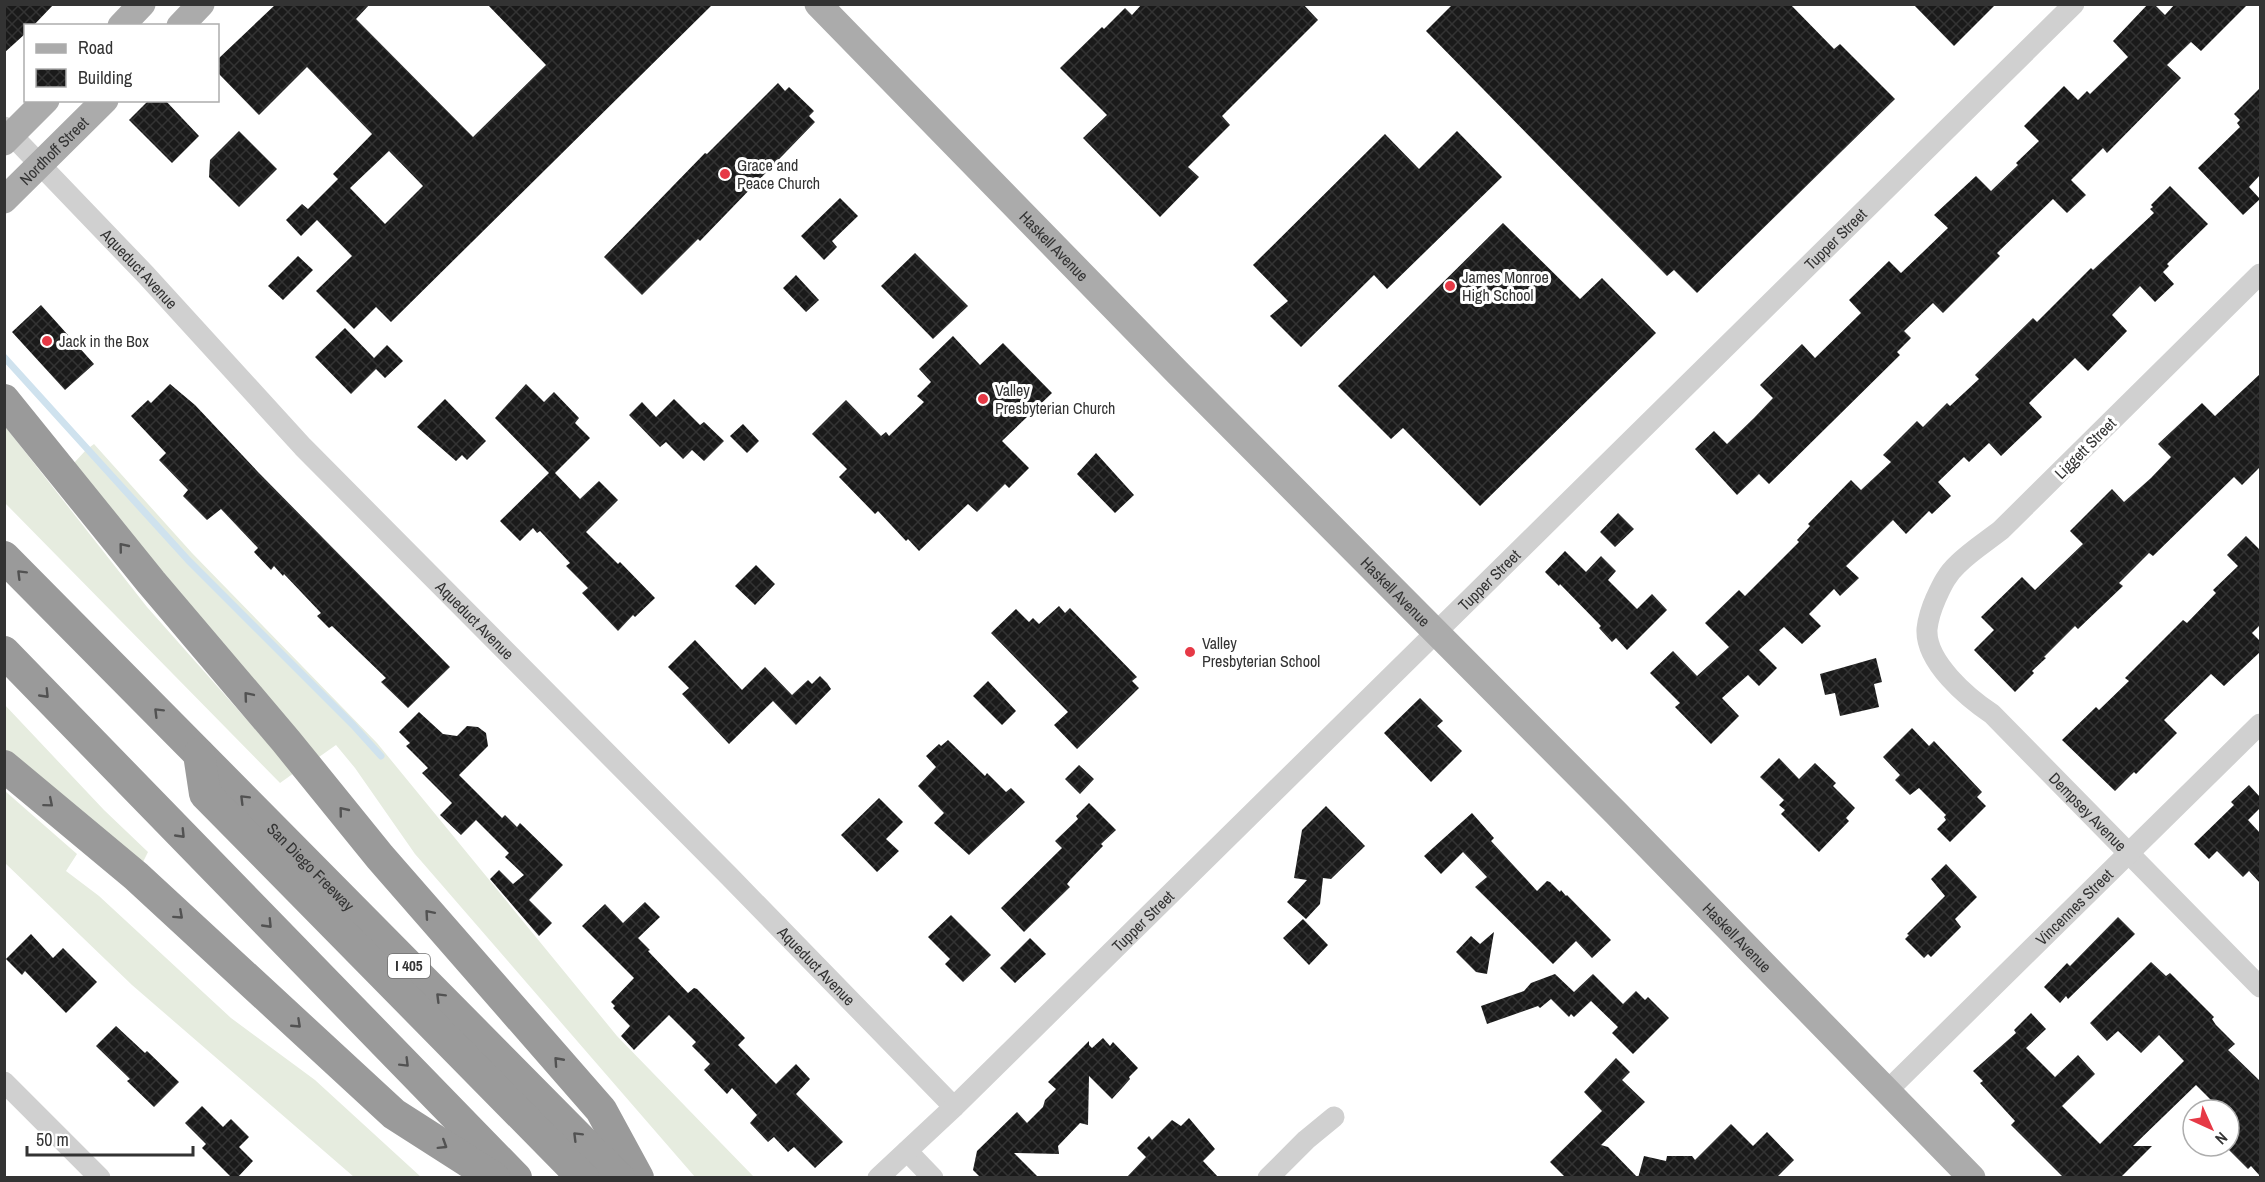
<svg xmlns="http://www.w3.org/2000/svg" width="2265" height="1182" font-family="'Archivo Narrow',sans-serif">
<defs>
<pattern id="building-cross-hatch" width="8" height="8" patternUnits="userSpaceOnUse" patternTransform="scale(1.5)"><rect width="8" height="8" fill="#1a1a1a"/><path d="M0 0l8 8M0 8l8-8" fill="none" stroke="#333"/></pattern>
</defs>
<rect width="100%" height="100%" fill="#fff"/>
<path fill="#e6ecdf" d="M4,425L147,607L294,773L280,783L5,503Z
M94,444L192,553L377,743L617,1036L754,1177H695L415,854L355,768L336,745L319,757L203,624L73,464L86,450Z
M4,704L104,810L148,852L140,868L5,750Z
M5,791L77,854L66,871L99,896L231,1018L315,1080L421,1177H354L132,985L5,863Z"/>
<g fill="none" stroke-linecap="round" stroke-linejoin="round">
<path stroke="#cfe2ee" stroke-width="7" d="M4,357L188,560L353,725L381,756"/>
</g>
<path fill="url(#building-cross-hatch)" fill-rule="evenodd" d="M4,4H54L33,26H26V33L4,53Z
M276,4H370L356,19L473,137L546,65L487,4H713L391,322L376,307L354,329L316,291L352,256L317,220L301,236L286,220L302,204L308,209L338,179L333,174L372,134L307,67L259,115L218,73V59ZM389,151L423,186L385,224L350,188Z
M1142,4H1303L1318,20L1222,116L1230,125L1188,167L1199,177L1160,217L1083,138L1107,115L1060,68L1102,27L1104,29L1125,8L1132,15Z
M1453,4H1790L1834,49L1840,44L1895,99L1697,293L1674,270L1667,276L1426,31Z
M1913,4H1996L1954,46Z
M2148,4H2154L2165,15L2175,4H2248L2201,51L2191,42L2167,65L2181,78L2107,153L2103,148L2071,180L2086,195L2067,213L2053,199L1997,253L2000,256L1943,313L1933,303L1904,331L1911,338L1897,352L1900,355L1769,484L1759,474L1737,495L1695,449L1714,431L1727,444L1754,418L1773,398L1760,385L1802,344L1815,358L1861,313L1849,300L1889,261L1901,273L1922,253L1948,228L1934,215L1976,176L1991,191L2018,165L2016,163L2039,141L2024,126L2064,86L2078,100L2087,91L2090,94L2128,57L2113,41Z
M778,83L785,91L789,87L814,111L809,116L815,122L700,241L698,239L642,295L604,257L705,153L707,154Z
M2260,88V175L2249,187L2260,199L2243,215L2198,168L2240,127L2237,123L2240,120L2234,114Z
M149,100H165L199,136L172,163L129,120Z
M239,131L277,169L239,207L209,177L210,160Z
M1457,131L1502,177L1387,289L1374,275L1301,347L1270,316L1288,301L1253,265L1385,134L1419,169Z
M2170,186L2208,224L2167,264L2169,266L2163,272L2174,284L2155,302L2140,286L2112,315L2127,331L2088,371L2075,358L2029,403L2042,417L2001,456L1989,443L1969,462L1964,457L1938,482L1951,496L1932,514L1929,511L1906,534L1893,520L1846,566L1859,578L1840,596L1834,589L1809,614L1821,626L1802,644L1784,627L1759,650L1777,668L1759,686L1748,675L1722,698L1739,716L1711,744L1675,707L1680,703L1650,673L1673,651L1697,676L1729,647L1705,623L1739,590L1745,596L1799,542L1797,540L1810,526L1808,524L1851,480L1861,490L1891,462L1883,455L1917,421L1923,427L1947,403L1950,406L1979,379L1975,375L2033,318L2037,322L2091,268L2093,270L2154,213L2150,209L2153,207L2151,205Z
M840,198L858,216L832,241L837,247L824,260L801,236Z
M1503,223L1580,299L1602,278L1656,333L1480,506L1403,428L1391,439L1338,386Z
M915,253L968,306L933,339L881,286Z
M298,256L313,270L283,300L268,286Z
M796,275L819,300L806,312L783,288Z
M41,305L94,364L65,390L12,332Z
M345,328L374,358L387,345L403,361L385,378L376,369L351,394L315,357Z
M953,336L980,365L1003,343L1052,393L1002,441L1029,468L1009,488L1005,484L977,512L968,504L919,551L908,539L906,541L878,511L875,514L839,477L847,469L812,434L846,400L881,436L886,432L889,436L924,402L917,396L931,382L919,369Z
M2260,374V467L2242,485L2234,477L2153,556L2149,553L2119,583L2123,586L2078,629L2075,626L2044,657L2046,658L2032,671L2034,673L2015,692L1974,650L1994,630L1981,617L2022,577L2035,590L2083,544L2070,531L2112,489L2124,502L2151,478L2171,457L2158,444L2202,403L2215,416Z
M170,384L195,405L258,472L450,667L408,708L381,682L386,678L332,626L329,628L317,616L321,613L284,574L283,576L274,566L271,570L254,552L258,548L221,509L207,520L183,496L188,490L159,460L166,453L131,416L148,400L151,403Z
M526,384L544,402L554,392L579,418L575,423L590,438L555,473L580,499L599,481L618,500L586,532L618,564L620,562L655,598L635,617L633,615L618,631L582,593L588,588L566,566L570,563L540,531L537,533L533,528L520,541L500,521L549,473L495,418Z
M445,399L486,441L467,460L462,455L456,461L417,427Z
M674,399L700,425L704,422L724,441L704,461L692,450L683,459L666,442L660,447L629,415L642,402L656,417Z
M743,424L759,441L747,453L730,436Z
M1096,453L1134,495L1115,513L1077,474Z
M1618,513L1634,529L1615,547L1600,532Z
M2246,536L2260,550V625L2252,633L2260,641V652L2224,686L2211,674L2164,720L2177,733L2136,774L2134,772L2115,791L2062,740L2096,707L2099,710L2129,681L2125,678L2183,620L2187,623L2216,593L2213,590L2238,566L2227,555Z
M1565,551L1586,572L1601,556L1616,571L1608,580L1637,609L1652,594L1667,610L1627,650L1616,638L1612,642L1599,628L1601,626L1560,584L1559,586L1545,572Z
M756,565L775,584L755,605L735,586Z
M1059,606L1065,613L1070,608L1137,677L1132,681L1139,688L1077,749L1054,725L1068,712L991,633L1016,609L1029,622L1033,618L1039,624Z
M695,640L742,690L765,667L792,695L808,680L812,684L820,676L827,683L831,689L796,725L773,701L729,744L682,694L689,688L668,667Z
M1876,658L1882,682L1874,684L1879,707L1840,716L1835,693L1825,695L1820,674Z
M988,681L1016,711L1002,725L973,696Z
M1420,698L1443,721L1437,726L1462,751L1431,782L1384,733Z
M419,712L443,734L457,736L467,726L478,727L486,733L488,746L459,775L502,818L505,815L517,827L520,823L563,865L529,900L552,923L539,936L490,879L499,870L513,884L524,875L505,857L509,853L476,820L461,835L440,815L452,803L422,773L428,768L406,746L410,743L399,732Z
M1912,728L1929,746L1934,741L1982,792L1977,797L1986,806L1950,842L1937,829L1946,820L1944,817L1946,815L1919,788L1910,795L1895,780L1900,775L1883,757Z
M948,740L985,776L987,773L1006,792L1011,788L1025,802L969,855L934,823L944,813L918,786L936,767L926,756L939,744L941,746Z
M1779,758L1799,779L1815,763L1836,783L1833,786L1855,808L1846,818L1849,821L1819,852L1781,814L1785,810L1779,805L1784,800L1760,777Z
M1079,765L1094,779L1080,794L1065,779Z
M2249,785L2260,797V808L2248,820L2260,833V883L2249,871L2243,877L2217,851L2209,859L2194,844L2234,805L2231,802Z
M879,798L903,822L886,839L899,851L877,872L841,835Z
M1089,803L1116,830L1101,844L1103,846L1071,879L1067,884L1070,887L1024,932L1001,908L1062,848L1055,841L1078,819L1076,816Z
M1326,806L1365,846L1331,879L1323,878L1320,904L1306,919L1287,902L1307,880L1294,878L1302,830Z
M1472,813L1494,838L1491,841L1537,891L1547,881L1550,882L1560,892L1561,890L1566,896L1567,895L1611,940L1592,958L1576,941L1553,964L1475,887L1487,877L1463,852L1441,874L1424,856Z
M1946,864L1977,897L1955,919L1961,927L1931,957L1928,954L1924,958L1905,939L1909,935L1907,934L1945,896L1931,879Z
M645,902L660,917L638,938L650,950L648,951L688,993L694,988L697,989L745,1038L738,1045L776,1084L796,1064L810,1079L796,1094L843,1142L815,1168L794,1147L788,1152L774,1137L768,1142L750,1123L757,1115L732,1088L727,1094L704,1070L710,1064L692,1046L696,1042L669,1015L634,1050L621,1036L630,1026L613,1008L615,1006L611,1002L634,978L582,926L605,904L623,923Z
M951,915L991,955L963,982L945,964L950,959L928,937Z
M2118,917L2135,934L2068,999L2066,996L2060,1003L2044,987L2067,963L2070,966Z
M1303,919L1328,945L1309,965L1283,938Z
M1494,932L1487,974L1476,972L1456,952L1471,936L1480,944Z
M31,934L53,958L63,948L97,982L66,1013L25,971L22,975L6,959Z
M1030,938L1046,954L1015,983L1000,968Z
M2151,962L2166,976L2170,973L2214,1017L2212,1019L2216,1025L2235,1044L2228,1050L2260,1081V1176L2251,1166L2248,1169L2229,1150V1110H2221L2196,1085L2133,1146H2152L2120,1178H2064L2011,1125L2015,1121L1980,1083L1983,1081L1973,1071L2016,1033L2014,1030L2031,1013L2046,1029L2026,1048L2055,1077L2078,1055L2095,1074L2062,1106L2100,1144L2184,1061L2159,1035L2141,1053L2118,1031L2107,1041L2090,1023Z
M1555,974L1574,992L1593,974L1623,1004L1636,991L1645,1000L1648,997L1669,1018L1633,1054L1612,1033L1618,1027L1591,1001L1574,1017L1571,1014L1569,1017L1551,999L1540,1008L1538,1006L1487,1024L1481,1006L1524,991L1531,983Z
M116,1026L145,1053L147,1051L179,1082L154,1107L127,1081L130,1079L96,1046Z
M1103,1038L1110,1046L1113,1042L1138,1068L1129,1077L1130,1079L1123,1087L1112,1099L1089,1076L1088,1125L1080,1123L1058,1146L1059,1154L1014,1153L1039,1178H981L973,1170L977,1151L1017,1112L1027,1123L1043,1107L1045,1100L1056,1089L1048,1082L1089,1041V1045L1092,1048Z
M1616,1058L1630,1072L1622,1080L1645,1102L1601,1145L1608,1147L1638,1178H1566L1550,1162L1602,1111L1584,1092Z
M202,1106L223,1127L231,1119L249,1137L239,1147L253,1161L237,1178H232L202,1148L206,1144L185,1123Z
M1189,1118L1215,1149L1203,1161L1219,1178H1126L1146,1157L1137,1148L1149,1136L1152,1140L1172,1120L1181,1126Z
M1731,1124L1753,1146L1767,1132L1794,1160L1776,1178H1638L1644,1156L1666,1161L1667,1156H1692L1695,1160Z"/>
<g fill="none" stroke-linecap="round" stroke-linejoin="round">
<g stroke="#d0d0d0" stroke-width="21">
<path id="s1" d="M4,127L146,275L303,447L729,876L954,1107"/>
<path id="s2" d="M2260,274L2001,530C1987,541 1971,551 1958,564C1947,574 1942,585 1936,598C1932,607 1928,620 1927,629C1925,662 1968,698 1992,714L2260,987"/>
<path d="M4,1082L100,1178"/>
<path id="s3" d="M1888,1090L2260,724"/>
<path d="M907,1151L933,1178"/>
<path id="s4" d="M878,1178L954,1107L2074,4"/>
<path d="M1268,1178L1306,1140L1334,1117"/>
</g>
<g stroke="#ababab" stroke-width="27">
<path id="s5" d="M818,4L1177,372L1616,813L1972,1178"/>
<path d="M121,26L142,4"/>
<path d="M180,26L201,4"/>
<path d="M4,142L46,100"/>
<path id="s6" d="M4,200L105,100"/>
</g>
<g stroke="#9a9a9a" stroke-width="32">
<path d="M4,400L151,582L286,741L380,857L601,1110L638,1178"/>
<path id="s7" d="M4,557L619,1178"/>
<path d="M4,652L516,1178"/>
<path d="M199,754L205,794L583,1178"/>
<path d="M4,766L136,876L394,1114L494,1178"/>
</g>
</g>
<defs><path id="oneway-chevron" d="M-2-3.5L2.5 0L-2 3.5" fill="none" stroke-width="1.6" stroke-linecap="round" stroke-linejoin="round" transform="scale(1.5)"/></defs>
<g stroke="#525252">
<use href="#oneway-chevron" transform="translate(123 547) rotate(-129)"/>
<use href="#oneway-chevron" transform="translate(21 574) rotate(-135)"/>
<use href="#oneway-chevron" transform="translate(45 694) rotate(46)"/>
<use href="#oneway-chevron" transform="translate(248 696) rotate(-130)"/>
<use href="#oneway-chevron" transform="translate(158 712) rotate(-135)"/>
<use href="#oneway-chevron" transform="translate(244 799) rotate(-135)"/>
<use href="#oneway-chevron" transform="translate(49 803) rotate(40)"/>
<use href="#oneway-chevron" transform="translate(343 811) rotate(-129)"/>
<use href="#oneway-chevron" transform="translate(181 834) rotate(46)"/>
<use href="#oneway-chevron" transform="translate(429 914) rotate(-131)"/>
<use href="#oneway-chevron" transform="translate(179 915) rotate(42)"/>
<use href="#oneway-chevron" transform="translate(268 924) rotate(46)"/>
<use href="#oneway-chevron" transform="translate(440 997) rotate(-135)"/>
<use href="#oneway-chevron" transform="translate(297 1024) rotate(43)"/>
<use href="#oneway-chevron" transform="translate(558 1061) rotate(-132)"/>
<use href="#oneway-chevron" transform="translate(405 1063) rotate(45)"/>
<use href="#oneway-chevron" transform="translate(577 1136) rotate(-135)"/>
<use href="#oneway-chevron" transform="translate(443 1145) rotate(32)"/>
</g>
<g fill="#e63946" stroke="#fff" stroke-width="2">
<circle cx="725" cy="174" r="6"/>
<circle cx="1450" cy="286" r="6"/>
<circle cx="47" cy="341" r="6"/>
<circle cx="983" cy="399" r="6"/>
<circle cx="1190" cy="652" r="6"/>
</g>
<g text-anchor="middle" stroke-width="6" stroke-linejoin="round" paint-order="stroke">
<rect fill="#fff" stroke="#707070" stroke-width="1.5" x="388" y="954" width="42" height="24" rx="4.5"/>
<g font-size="15" font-weight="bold" fill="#333">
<text x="409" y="971">I 405</text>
</g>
<g font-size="16" fill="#333" stroke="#fff">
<text dy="6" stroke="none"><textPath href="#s6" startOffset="70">Nordhoff Street</textPath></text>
<text dy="6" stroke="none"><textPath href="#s4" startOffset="1341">Tupper Street</textPath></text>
<text dy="6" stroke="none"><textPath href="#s5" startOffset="338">Haskell Avenue</textPath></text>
<text dy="6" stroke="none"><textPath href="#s1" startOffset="196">Aqueduct Avenue</textPath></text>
<text transform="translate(2085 448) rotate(-45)" y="6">Liggett Street</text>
<text dy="6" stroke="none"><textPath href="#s4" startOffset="855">Tupper Street</textPath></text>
<text dy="6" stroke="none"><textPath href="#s5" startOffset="824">Haskell Avenue</textPath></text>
<text dy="6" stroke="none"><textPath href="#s1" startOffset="682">Aqueduct Avenue</textPath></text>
<text dy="6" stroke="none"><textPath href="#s2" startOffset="740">Dempsey Avenue</textPath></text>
<text dy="6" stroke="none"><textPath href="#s7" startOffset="436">San Diego Freeway</textPath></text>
<text dy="6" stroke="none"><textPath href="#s3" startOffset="261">Vincennes Street</textPath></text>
<text dy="6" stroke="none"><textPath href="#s4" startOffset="369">Tupper Street</textPath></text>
<text dy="6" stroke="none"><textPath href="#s5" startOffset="1310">Haskell Avenue</textPath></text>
<text dy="6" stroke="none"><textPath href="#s1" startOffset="1168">Aqueduct Avenue</textPath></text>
</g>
<g font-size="16" fill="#333" stroke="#fff" text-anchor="start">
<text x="737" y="171">Grace and<tspan x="737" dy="18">Peace Church</tspan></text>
<text x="1462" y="283">James Monroe<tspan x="1462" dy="18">High School</tspan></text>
<text x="59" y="347">Jack in the Box</text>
<text x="995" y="396">Valley<tspan x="995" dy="18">Presbyterian Church</tspan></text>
<text x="1202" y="649">Valley<tspan x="1202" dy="18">Presbyterian School</tspan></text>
</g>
</g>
<rect width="2265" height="1182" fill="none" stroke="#333333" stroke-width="12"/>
<rect x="24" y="24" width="195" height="78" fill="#ffffff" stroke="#adadad" stroke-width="1.5"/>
<rect x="36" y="44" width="30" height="9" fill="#ababab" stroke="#adadad" stroke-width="1.5"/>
<text x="78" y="54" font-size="18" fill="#333333">Road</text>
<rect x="36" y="69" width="30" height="18" fill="url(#building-cross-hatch)" stroke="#adadad" stroke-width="1.5"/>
<text x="78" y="84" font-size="18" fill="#333333">Building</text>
<g transform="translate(2211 1128) rotate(135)"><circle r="28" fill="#ffffff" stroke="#adadad" stroke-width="1.5"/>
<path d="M0-4.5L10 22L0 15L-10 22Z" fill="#e63946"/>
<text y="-9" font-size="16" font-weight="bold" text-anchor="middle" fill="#333333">N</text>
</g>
<path d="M27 1146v9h166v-9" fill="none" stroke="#333333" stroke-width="3"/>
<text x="36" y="1146" font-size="18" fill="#333333" stroke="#ffffff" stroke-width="4.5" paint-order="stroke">50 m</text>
</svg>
